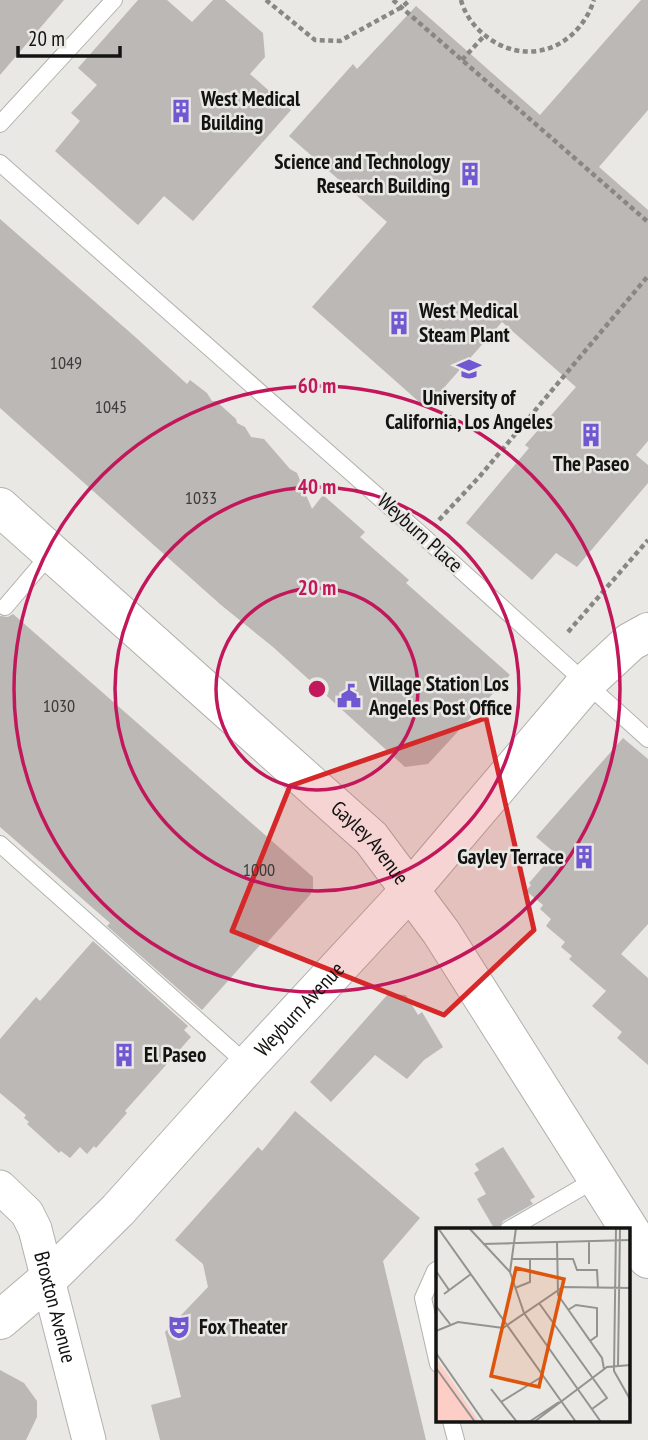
<svg xmlns="http://www.w3.org/2000/svg" width="648" height="1440" font-family="'PT Sans Narrow',sans-serif">
<rect width="100%" height="100%" fill="#e9e8e4"/>
<path fill="#bbb8b5" d="M0,0H64L0,75Z
M138,0H167L192,22L213,0H225L263,33L265,57L250,74L291,110L193,221L164,196L138,225L55,151L80,121L71,113L97,85L78,68Z
M641,0H648V110L599,167L648,210V441L636,455L648,465V483L577,567L556,553L532,580L466,523L529,448L525,445L576,387L502,322L426,408L312,307L387,222L289,136L353,64L357,69L416,6L540,115Z
M0,219L133,335L187,384L190,380L207,393L212,401H216L236,419L237,423L245,427L251,437L264,439L290,469L297,473L312,509L323,495L365,532L360,537L409,580L406,583L510,675L428,764L405,767L273,647L221,605L0,408Z
M13,614L313,877V889L310,895L264,946L261,944L202,1010L107,926L110,923L0,827V616L8,617Z
M623,738L648,759V924L621,954L648,978V1065L617,1038L622,1032L592,1006L606,991L569,959L572,956L561,947L565,942L546,926L551,919L540,909L543,905L526,891L531,885L529,883L555,853L536,837Z
M93,941L188,1026L184,1030L191,1037L125,1111L127,1113L96,1148L94,1146L87,1154L80,1147L70,1158L61,1151L59,1153L27,1124L29,1122L24,1118L26,1115L0,1093V1039L36,997L40,1001Z
M388,994L406,995L418,1015L422,1012L443,1047L424,1060L407,1079L375,1055L331,1102L310,1082Z
M295,1111L420,1218L383,1261L426,1440H160L151,1405L181,1397L165,1332L208,1287L203,1264L175,1240L258,1147L262,1151Z
M503,1147L535,1197L530,1200L533,1204L503,1221L498,1230H495L477,1199L486,1194L474,1173L479,1170L475,1164Z
M0,1370L24,1383L37,1401V1417L26,1440H0Z"/>
<g fill="none" stroke-linecap="round" stroke-linejoin="round">
<g stroke="#b2b1ad" stroke-width="18">
<path id="lane" d="M0,124L114,0
M0,163L424,537L648,739
M5,607L51,553
M0,844L248,1065
M508,1230L598,1178
M438,1269L435,1271L423,1298L438,1364
M451,1421L456,1440"/>
</g>
<g stroke="#b2b1ad" stroke-width="35">
<g id="street">
<path id="s1" d="M0,1187L27,1213L35,1229L89,1440"/>
</g>
</g>
<g stroke="#b2b1ad" stroke-width="40">
<g id="secondary">
<path id="s2" d="M0,507L371,838L441,932L648,1259"/>
<path id="s3" d="M0,1320L48,1279L118,1210L248,1065L411,889L586,683L630,642L648,632"/>
</g>
</g>
<path stroke="#888784" stroke-width="4.5" stroke-dasharray="5 3.5" stroke-linecap="butt" d="M266,0L315,40L340,41L402,7L410,0
M393,0L648,222
M461,0C464,12 472,24 481,32C522,69 577,51 594,0
M462,60L484,36
M439,520L480,476L648,276
M568,632L648,540"/>
<use href="#lane" stroke="#fff" stroke-width="16"/>
<use href="#street" stroke="#fff" stroke-width="33"/>
<use href="#secondary" stroke="#fff" stroke-width="38"/>
</g>
<path fill="#d62828" fill-opacity="0.2" stroke="#d62828" stroke-width="5" stroke-linejoin="round" d="M486,718L534,930L444,1015L232,931L290,786Z"/>
<g fill="none" stroke="#c2185b" stroke-width="3.5">
<circle cx="317" cy="689" r="101"/>
<circle cx="317" cy="689" r="202"/>
<circle cx="317" cy="689" r="303"/>
</g>
<defs>
<g id="building-bare" transform="scale(1.89)"><path d="M-4-6H4V6H1V3H-1V6H-4ZM-2.5-4.3h1.7v1.8h-1.7ZM.8-4.3h1.7v1.8H.8ZM-2.5-1h1.7V.8h-1.7ZM.8-1h1.7V.8H.8Z" fill="#6f58d1" stroke="#e9e8e4" stroke-width="2.5" paint-order="stroke"/></g>
<g id="university-bare" transform="scale(1.89)"><path d="M0-5L7-2L0 1L-7-2ZM-4 1L0 2.5L4 1V4Q0 6-4 4Z" fill="#6f58d1" stroke="#e9e8e4" stroke-width="2.5" paint-order="stroke"/></g>
<g id="civic-bare" transform="scale(1.89)"><path d="M-.6-6.5H3V-4.5H.6V-3L4-1V1h2V6H-6V1h2V-1L-.6-3ZM-1.2 2.5V6h2.4V2.5Z" fill="#6f58d1" stroke="#e9e8e4" stroke-width="2.5" paint-order="stroke"/></g>
<g id="theatre-bare" transform="scale(1.89)"><path d="M-5-5.5Q0-4 5-5.5V0Q5 5 0 6Q-5 5-5 0ZM-3.3-2.5H-1v1.5H-3.3ZM1-2.5H3.3v1.5H1ZM-2.8 1Q0 5.5 2.8 1Z" fill="#6f58d1" stroke="#e9e8e4" stroke-width="2.5" paint-order="stroke"/></g>
</defs>
<g fill-rule="evenodd">
<use href="#building-bare" x="181" y="111"/>
<use href="#building-bare" x="470" y="174"/>
<use href="#building-bare" x="399" y="323"/>
<use href="#university-bare" x="469" y="369"/>
<use href="#building-bare" x="591" y="435"/>
<use href="#civic-bare" x="349" y="696"/>
<use href="#building-bare" x="584" y="857"/>
<use href="#building-bare" x="124" y="1055"/>
<use href="#theatre-bare" x="179" y="1327"/>
</g>
<g text-anchor="middle" stroke-width="5" stroke-linejoin="round" paint-order="stroke">
<g font-size="18" fill="#3d3c3a">
<text x="66" y="369">1049</text>
<text x="111" y="413">1045</text>
<text x="201" y="504">1033</text>
<text x="59" y="712">1030</text>
<text x="259" y="876">1000</text>
</g>
<g font-size="21" font-weight="bold" fill="#131311" stroke="#e9e8e4" text-anchor="start">
<text x="201" y="106">West Medical<tspan x="201" dy="24">Building</tspan></text>
<text x="450" y="169" text-anchor="end">Science and Technology<tspan x="450" dy="24">Research Building</tspan></text>
<text x="419" y="318">West Medical<tspan x="419" dy="24">Steam Plant</tspan></text>
<text x="469" y="405" text-anchor="middle">University of<tspan x="469" dy="24">California, Los Angeles</tspan></text>
<text x="591" y="471" text-anchor="middle">The Paseo</text>
<text x="369" y="691">Village Station Los<tspan x="369" dy="24">Angeles Post Office</tspan></text>
<text x="564" y="864" text-anchor="end">Gayley Terrace</text>
<text x="144" y="1062">El Paseo</text>
<text x="199" y="1334">Fox Theater</text>
</g>
<g font-size="21" fill="#131311" stroke="#e9e8e4">
<text transform="translate(420 533) rotate(42)" y="7">Weyburn Place</text>
<text dy="7" stroke="none"><textPath href="#s2" startOffset="500">Gayley Avenue</textPath></text>
<text dy="7" stroke="none"><textPath href="#s3" startOffset="432">Weyburn Avenue</textPath></text>
<text dy="7" stroke="none"><textPath href="#s1" startOffset="136">Broxton Avenue</textPath></text>
</g>
</g>
<g transform="translate(436 1228)">
<rect width="194" height="194" fill="#e9e8e4"/>
<path d="M0,131L10,144L43,194H0Z" fill="#fccec6"/>
<path fill="none" stroke="#939390" stroke-width="2" d="M2,0L140,194M33,0L74,44M80,0L74,44L88,85L165,194M180,0L178,143L195,173M121,13L122,67L166,130L168,141M47,16L195,12M76,31H137L141,42H161L162,60M153,36V13M0,43L13,62M79,60L94,54V31M8,66L35,46M103,75L171,170L156,181M0,78L14,96M132,82L140,77L161,80V108L154,113M0,103L22,94L67,100L127,59L195,60M0,125L48,194M182,138L184,0M0,140L39,194M55,161L81,194M65,174L107,148M93,194L123,174M98,194L171,139L195,137"/>
<path fill="#dd560c" fill-opacity="0.15" stroke="#dd560c" stroke-width="3.5" d="M80,40L128,51L103,159L55,148Z"/>
<rect width="194" height="194" fill="none" stroke="#131311" stroke-width="3.5"/>
</g>
<circle cx="317" cy="689" r="10" fill="#c2185b" stroke="#e9e8e4" stroke-width="3.5"/>
<g font-size="21" text-anchor="middle" font-weight="bold" fill="#c2185b" stroke="#e9e8e4" stroke-width="5" stroke-linejoin="round" paint-order="stroke">
<text x="317" y="393">60 m</text>
<text x="317" y="494">40 m</text>
<text x="317" y="595">20 m</text>
</g>
<path d="M18 46v10h102v-10" fill="none" stroke="#131311" stroke-width="3.5"/>
<text x="28" y="46" font-size="21" fill="#131311" stroke="#e9e8e4" stroke-width="5" paint-order="stroke">20 m</text>
</svg>
